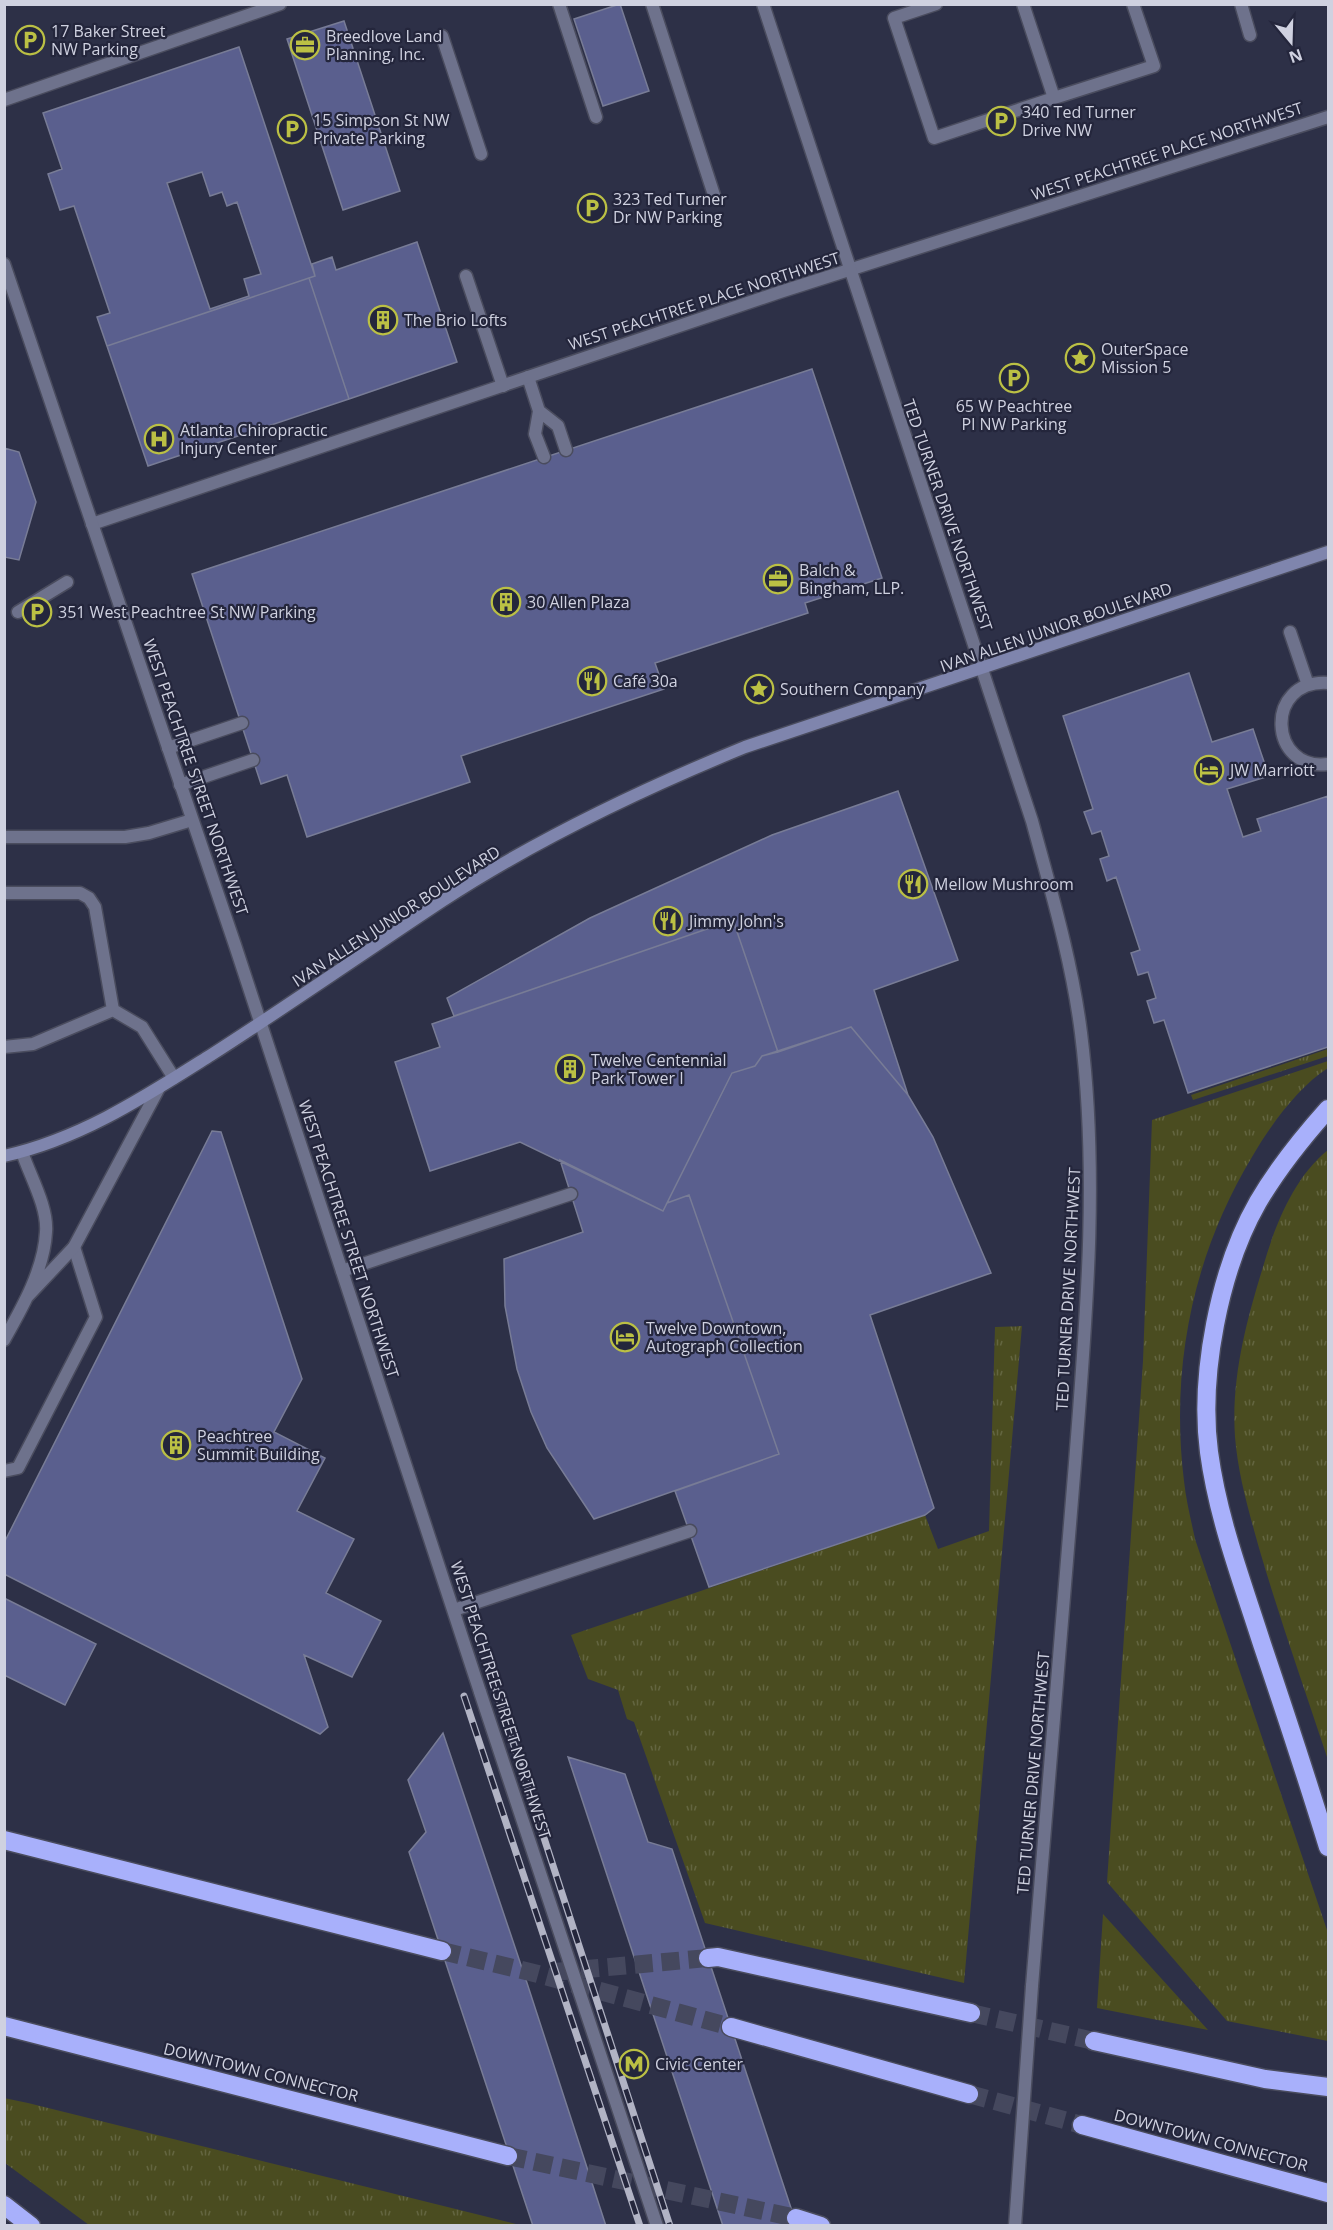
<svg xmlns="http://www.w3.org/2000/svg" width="1333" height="2230" font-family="'Open Sans',sans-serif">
<defs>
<pattern id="grass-tufts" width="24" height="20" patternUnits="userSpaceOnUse" patternTransform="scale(1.5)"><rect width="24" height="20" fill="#4a4c20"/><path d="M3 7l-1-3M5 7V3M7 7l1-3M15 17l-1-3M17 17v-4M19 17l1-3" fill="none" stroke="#636540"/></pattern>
</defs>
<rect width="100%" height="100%" fill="#2d3047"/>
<path fill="url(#grass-tufts)" d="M1328,1049V1056L1193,1100L1191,1095Z
M1328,1061V1068C1298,1087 1270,1126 1252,1157C1193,1255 1170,1367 1184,1481C1186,1500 1191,1520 1195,1539L1328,1933V2041L1227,2021L1107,1882L1143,1361L1152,1120Z
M1328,1150V1760C1305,1690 1280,1620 1259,1548C1249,1512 1238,1475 1235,1437C1231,1379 1246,1322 1263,1267C1275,1225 1294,1177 1328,1150Z
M1022,1326L964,1983L705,1923L634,1722L627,1719L618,1690L588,1679L571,1635L925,1515L938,1549L989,1531L995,1327Z
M1103,1914L1208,2030L1097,2008Z
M4,2098L28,2103L520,2225H89L5,2163Z"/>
<path fill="#5a5f8e" stroke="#787c96" stroke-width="1.5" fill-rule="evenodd" d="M620,4L649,91L603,106L574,19Z
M344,21L400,191L343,210L287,39Z
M239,47L315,276L107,346L97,317L110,313L74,206L60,210L48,174L62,169L43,113ZM202,172L210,196L222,192L227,206L237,202L261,274L244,279L249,296L210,309L167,183Z
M417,242L457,362L349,399L309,278L315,276L312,264L332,257L336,270Z
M309,278L349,399L148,466L107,346Z
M812,369L882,578L805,603L808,613L655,663L664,689L461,756L470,782L307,837L287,775L261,784L192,574Z
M4,448L19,452L36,502L19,560L4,557Z
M1189,673L1212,742L1253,729L1261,753L1269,776L1227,789L1243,837L1261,831L1257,819L1328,796V1047L1188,1093L1164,1020L1154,1023L1147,1001L1156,998L1148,972L1138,975L1131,953L1140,950L1116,877L1107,881L1100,859L1109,856L1101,831L1092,834L1084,812L1093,809L1063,716Z
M898,791L958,960L874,990L908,1095L851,1027L778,1052L733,920L454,1016L447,998L590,918L772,835Z
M733,920L778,1052L762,1056L755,1066L732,1073L663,1211L520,1142L430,1171L395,1062L440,1047L432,1024Z
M851,1027L908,1095L933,1137L991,1273L870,1315L934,1508L925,1515L709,1587L675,1491L779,1454L689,1195L667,1203L732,1073L755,1066L762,1056Z
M212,1131L221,1132L302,1379L274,1432L325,1458L297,1511L354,1539L326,1593L381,1621L352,1677L304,1655L328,1727L320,1734L4,1574V1543Z
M560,1160L663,1211L667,1203L689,1195L779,1454L594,1519L547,1448L531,1412L517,1369L505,1306L504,1259L583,1232Z
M4,1598L96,1644L65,1705L4,1675Z
M443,1733L527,1983L606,2226H533L409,1852L426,1832L408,1780Z
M568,1757L625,1774L648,1842L672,1849L797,2226H723Z"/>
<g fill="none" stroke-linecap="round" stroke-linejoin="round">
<path stroke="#45485e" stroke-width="18" stroke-dasharray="18 9" stroke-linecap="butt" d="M442,1951L538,1974L731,2027
M554,1972L708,1958
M971,2013L1094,2041
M969,2094L1082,2125
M508,2156L796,2218"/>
<g stroke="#4a4c5e" stroke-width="15">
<path id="service" d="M559,4L596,117
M652,4L714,195
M936,4L894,18L934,138L1054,98L1023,4
M1241,4L1250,35
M442,36L481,154
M1054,98L1154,66L1133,4
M466,276L503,386
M528,377L539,411L535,434L544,457
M539,411L558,426L566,450
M18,612L67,582
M1290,632L1308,685
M1328,683C1263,679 1269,772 1328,764
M168,748L242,723
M180,785L253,760
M4,893H80L89,898L95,907L113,1010L142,1027L174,1078
M4,1047L33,1044L113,1010
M342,1271L571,1194
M4,1471L18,1468L96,1317L74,1247
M454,1610L690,1531"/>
</g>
<g stroke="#4a4c5e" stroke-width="15">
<path id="minor" d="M4,100L280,4
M92,524L780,292L1328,117
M4,837H125L149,833L192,820
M27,1297L74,1247L159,1088
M4,1340C22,1308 44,1270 46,1232C48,1207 30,1176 22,1152"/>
</g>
<g stroke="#4a4c5e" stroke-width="15">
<path id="tertiary" d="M763,4L1032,821C1051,891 1072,961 1081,1033C1099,1177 1086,1320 1075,1463C1062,1638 1047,1812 1032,1986
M4,264L235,945L480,1692"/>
</g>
<g stroke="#4a4c5e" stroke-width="15">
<path id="secondary" d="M4,1156C81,1139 146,1096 211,1055C289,1005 365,952 442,901C537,839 640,790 745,747L1328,552"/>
</g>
<g stroke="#4a4c5e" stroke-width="21">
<path id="motorway" d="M1328,1109C1302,1138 1278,1168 1258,1202C1219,1270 1199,1376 1209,1452C1218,1519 1242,1581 1262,1644C1285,1712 1307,1779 1328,1847
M4,1840L442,1951
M708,1958L718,1957L971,2013
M4,2026L508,2156
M731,2027L969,2094
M1094,2041L1265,2079L1328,2087
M1082,2125L1328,2193
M4,2205L31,2226
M796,2218L821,2226"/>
</g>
<use href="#service" stroke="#6e728c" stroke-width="12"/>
<use href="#minor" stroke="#6e728c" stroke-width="12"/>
<use href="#tertiary" stroke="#6e728c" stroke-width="12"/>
<use href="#secondary" stroke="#7f85ad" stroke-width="12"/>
<use href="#motorway" stroke="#a8b0fb" stroke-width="18"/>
<g stroke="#b1b3c4" stroke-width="7">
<path id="rail" d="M496,1690L670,2226
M464,1696L640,2226"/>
</g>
<use href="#rail" stroke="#24263c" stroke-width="4.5" stroke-dasharray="14" stroke-linecap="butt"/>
<g stroke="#4a4c5e" stroke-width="15" stroke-linecap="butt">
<path id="tertiary-bridge" d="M480,1692L657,2226
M1015,2226L1032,1986"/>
</g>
<use href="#tertiary-bridge" stroke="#6e728c" stroke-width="12"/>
</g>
<defs>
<g id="parking-ring" transform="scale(1.5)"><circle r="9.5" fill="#24263c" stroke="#bbc044" stroke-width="1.5"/><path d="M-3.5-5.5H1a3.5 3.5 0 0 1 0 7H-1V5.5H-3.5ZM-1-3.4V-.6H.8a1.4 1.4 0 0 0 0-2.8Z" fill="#bbc044"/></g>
<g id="office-ring" transform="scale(1.5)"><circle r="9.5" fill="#24263c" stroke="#bbc044" stroke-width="1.5"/><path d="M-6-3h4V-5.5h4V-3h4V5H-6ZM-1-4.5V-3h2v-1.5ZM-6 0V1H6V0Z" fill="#bbc044"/></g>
<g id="building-ring" transform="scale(1.5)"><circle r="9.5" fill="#24263c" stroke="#bbc044" stroke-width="1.5"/><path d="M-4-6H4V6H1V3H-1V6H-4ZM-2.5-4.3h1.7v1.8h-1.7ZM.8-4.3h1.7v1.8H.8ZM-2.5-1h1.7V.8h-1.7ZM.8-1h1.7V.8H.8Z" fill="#bbc044"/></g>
<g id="sight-ring" transform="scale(1.5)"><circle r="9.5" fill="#24263c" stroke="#bbc044" stroke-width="1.5"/><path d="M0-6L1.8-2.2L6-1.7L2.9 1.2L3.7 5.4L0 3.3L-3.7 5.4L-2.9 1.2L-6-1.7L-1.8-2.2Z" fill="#bbc044"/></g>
<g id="hospital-ring" transform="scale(1.5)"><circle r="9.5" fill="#24263c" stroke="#bbc044" stroke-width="1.5"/><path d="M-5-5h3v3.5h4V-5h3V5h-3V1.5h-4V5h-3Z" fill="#bbc044"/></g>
<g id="restaurant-ring" transform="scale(1.5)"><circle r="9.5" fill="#24263c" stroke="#bbc044" stroke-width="1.5"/><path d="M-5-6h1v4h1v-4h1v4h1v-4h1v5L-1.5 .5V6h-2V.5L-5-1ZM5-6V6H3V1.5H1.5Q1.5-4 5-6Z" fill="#bbc044"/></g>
<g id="hotel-ring" transform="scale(1.5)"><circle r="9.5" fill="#24263c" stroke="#bbc044" stroke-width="1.5"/><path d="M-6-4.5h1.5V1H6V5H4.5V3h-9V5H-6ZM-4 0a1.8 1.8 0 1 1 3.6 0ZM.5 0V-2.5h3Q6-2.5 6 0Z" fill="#bbc044"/></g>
<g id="metro-ring" transform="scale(1.5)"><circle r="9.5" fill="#24263c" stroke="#bbc044" stroke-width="1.5"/><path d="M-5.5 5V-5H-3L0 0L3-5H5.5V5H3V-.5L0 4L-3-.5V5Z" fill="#bbc044"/></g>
</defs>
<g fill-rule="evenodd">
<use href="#parking-ring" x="30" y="40"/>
<use href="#office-ring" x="305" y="45"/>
<use href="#parking-ring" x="1001" y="121"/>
<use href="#parking-ring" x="292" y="129"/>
<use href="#parking-ring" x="592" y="208"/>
<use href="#building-ring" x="383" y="320"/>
<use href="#sight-ring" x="1080" y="358"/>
<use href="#parking-ring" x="1014" y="378"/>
<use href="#hospital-ring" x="159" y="439"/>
<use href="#office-ring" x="778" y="579"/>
<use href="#building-ring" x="506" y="602"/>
<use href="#parking-ring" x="37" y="612"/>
<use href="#restaurant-ring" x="592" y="681"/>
<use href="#sight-ring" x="759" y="689"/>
<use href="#hotel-ring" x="1209" y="770"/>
<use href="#restaurant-ring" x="913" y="884"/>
<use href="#restaurant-ring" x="668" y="921"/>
<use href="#building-ring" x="570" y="1069"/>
<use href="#hotel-ring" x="625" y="1337"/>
<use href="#building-ring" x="176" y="1445"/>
<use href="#metro-ring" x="634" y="2064"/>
</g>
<g text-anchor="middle" stroke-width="4.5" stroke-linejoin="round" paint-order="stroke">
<g font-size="16" fill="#cfd1e0" stroke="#24263c" text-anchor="start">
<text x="51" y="37">17 Baker Street<tspan x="51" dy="18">NW Parking</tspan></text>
<text x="326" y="42">Breedlove Land<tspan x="326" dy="18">Planning, Inc.</tspan></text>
<text x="1022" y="118">340 Ted Turner<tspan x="1022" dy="18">Drive NW</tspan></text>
<text x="313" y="126">15 Simpson St NW<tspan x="313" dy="18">Private Parking</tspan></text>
<text x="613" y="205">323 Ted Turner<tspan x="613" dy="18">Dr NW Parking</tspan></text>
<text x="404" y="326">The Brio Lofts</text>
<text x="1101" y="355">OuterSpace<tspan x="1101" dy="18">Mission 5</tspan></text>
<text x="1014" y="412" text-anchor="middle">65 W Peachtree<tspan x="1014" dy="18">Pl NW Parking</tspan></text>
<text x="180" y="436">Atlanta Chiropractic<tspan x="180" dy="18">Injury Center</tspan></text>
<text x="799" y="576">Balch &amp;<tspan x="799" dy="18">Bingham, LLP.</tspan></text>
<text x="527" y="608">30 Allen Plaza</text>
<text x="58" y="618">351 West Peachtree St NW Parking</text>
<text x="613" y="687">Café 30a</text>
<text x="780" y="695">Southern Company</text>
<text x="1230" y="776">JW Marriott</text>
<text x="934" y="890">Mellow Mushroom</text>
<text x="689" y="927">Jimmy John's</text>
<text x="591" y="1066">Twelve Centennial<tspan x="591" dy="18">Park Tower I</tspan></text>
<text x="646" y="1334">Twelve Downtown,<tspan x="646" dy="18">Autograph Collection</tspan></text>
<text x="197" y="1442">Peachtree<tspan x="197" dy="18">Summit Building</tspan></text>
<text x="655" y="2070">Civic Center</text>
</g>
<g font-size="16" fill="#cfd1e0" stroke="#24263c">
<text transform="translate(1167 151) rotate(-18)" y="6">WEST PEACHTREE PLACE NORTHWEST</text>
<text transform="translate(704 301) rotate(-18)" y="6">WEST PEACHTREE PLACE NORTHWEST</text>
<text transform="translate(948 515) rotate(71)" y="6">TED TURNER DRIVE NORTHWEST</text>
<text transform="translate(1056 627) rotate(-19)" y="6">IVAN ALLEN JUNIOR BOULEVARD</text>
<text transform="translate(196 777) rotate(71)" y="6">WEST PEACHTREE STREET NORTHWEST</text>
<text transform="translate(396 916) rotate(-33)" y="6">IVAN ALLEN JUNIOR BOULEVARD</text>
<text transform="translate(349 1239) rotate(72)" y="6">WEST PEACHTREE STREET NORTHWEST</text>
<text transform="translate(1068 1289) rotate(-87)" y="6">TED TURNER DRIVE NORTHWEST</text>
<text transform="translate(501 1700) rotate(72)" y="6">WEST PEACHTREE STREET NORTHWEST</text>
<text transform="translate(1033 1773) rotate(-85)" y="6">TED TURNER DRIVE NORTHWEST</text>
<text transform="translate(261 2072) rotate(14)" y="6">DOWNTOWN CONNECTOR</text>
<text transform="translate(1211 2140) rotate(15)" y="6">DOWNTOWN CONNECTOR</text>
</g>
</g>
<rect width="1333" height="2230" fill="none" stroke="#cfd1e0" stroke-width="12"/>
<g transform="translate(1291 42) rotate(161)" stroke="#24263c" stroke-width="4.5" paint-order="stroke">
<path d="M0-4.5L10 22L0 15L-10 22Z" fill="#cfd1e0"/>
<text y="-9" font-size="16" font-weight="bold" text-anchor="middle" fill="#cfd1e0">N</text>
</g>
</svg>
